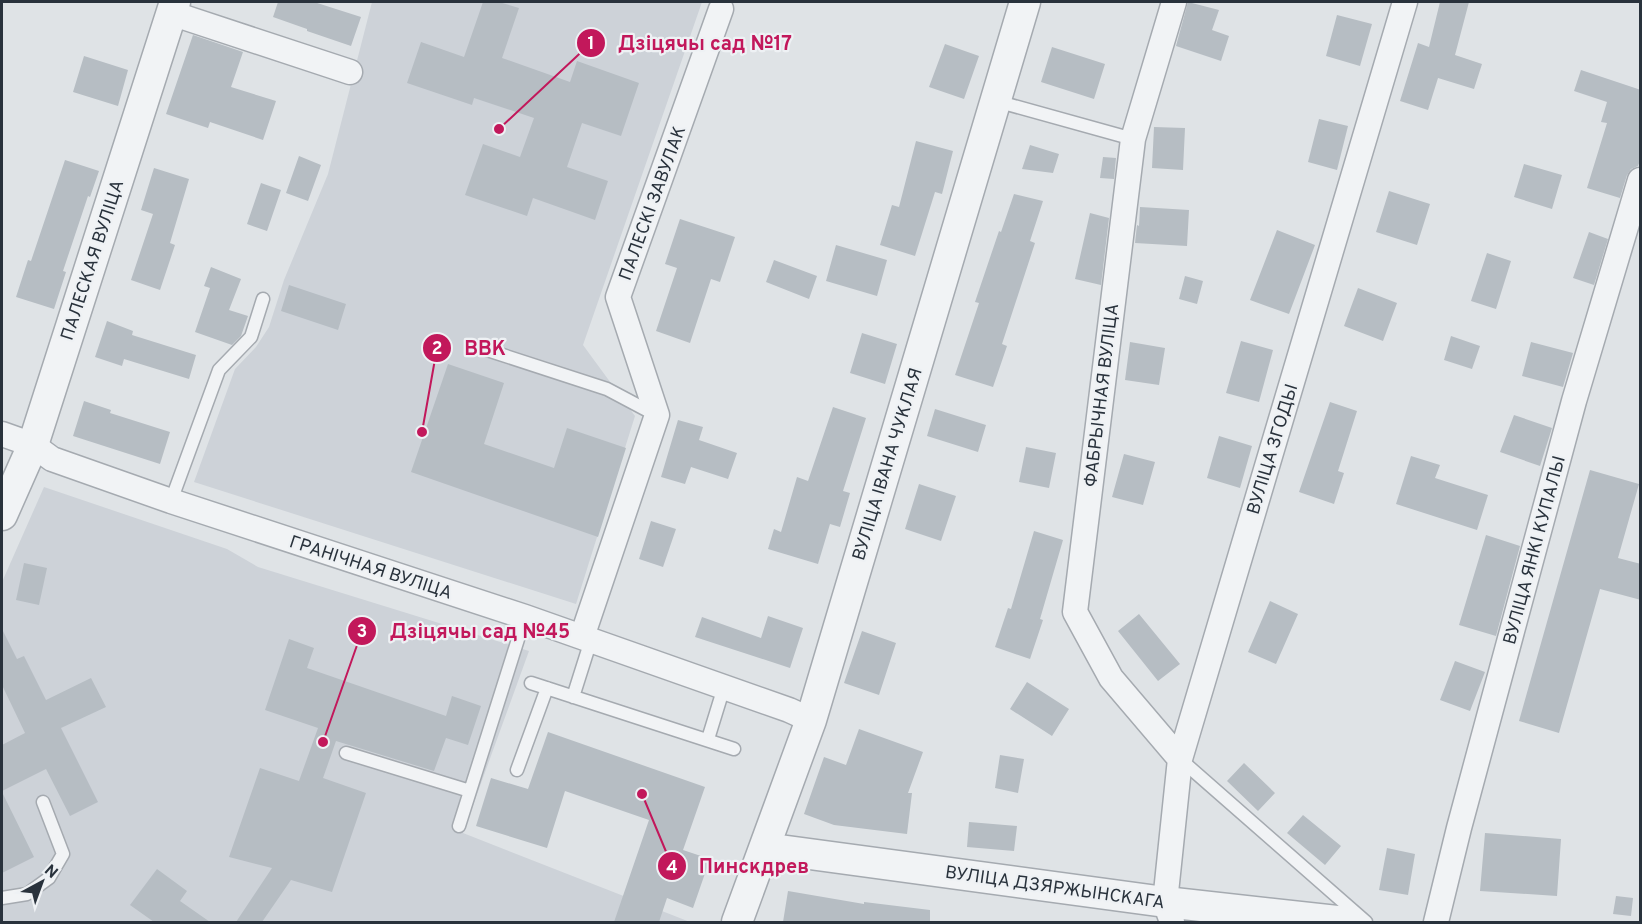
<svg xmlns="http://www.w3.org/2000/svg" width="1642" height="924" font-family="Overpass,sans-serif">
<rect width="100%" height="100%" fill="#dfe3e6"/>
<path fill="#cdd2d8" d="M372,2H702L583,345L635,416L576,604L194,482L235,369L256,347L269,327L284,280L328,174Z
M44,487L227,549L258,567L529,651L463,833L690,922H2V582Z"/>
<path fill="#b6bdc3" d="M278,2H314L361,17L351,46L307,31V29L273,17Z
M483,2H499L519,8L502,58L570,82L577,61L639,83L621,136L582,123L567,167L608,181L595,220L533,198L527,216L465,195L483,144L520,157L534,118L474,98L472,105L407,83L421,42L464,57Z
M1188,2L1219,10L1212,30L1229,36L1221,61L1176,46Z
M1440,2H1469L1455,55L1482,64L1474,89L1438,78L1428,110L1400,101L1418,43L1429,47Z
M1337,15L1372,24L1360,66L1326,56Z
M193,35L243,52L231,87L276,101L263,140L210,122L208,128L166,114Z
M945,44L979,56L964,99L929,87Z
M1052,47L1105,64L1094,99L1041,82Z
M84,56L128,70L118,106L73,92Z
M1581,70L1641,90V158L1638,166L1631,169L1627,175L1620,198L1587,188L1607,123L1601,122L1607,102L1574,91Z
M1319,119L1348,126L1337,170L1308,162Z
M1154,127L1185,128L1183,170L1152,168Z
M916,141L953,151L942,194L935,192L915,256L880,245L892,205L899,207Z
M1030,145L1059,154L1053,173L1022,169Z
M299,156L321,165L308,201L286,193Z
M1103,157L1116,158L1114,179L1100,178Z
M65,160L99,171L90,197L88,196L63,271L66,272L54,309L16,297L28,260L31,261Z
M1524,164L1562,175L1552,209L1514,197Z
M154,168L189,179L170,243L175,245L160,290L131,280L153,214L141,210Z
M261,183L281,190L267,231L247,224Z
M1389,191L1430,204L1417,245L1376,232Z
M1014,194L1043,201L1030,241L1035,243L1002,344L1007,346L993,387L955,375L979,303L975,302L999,231L1001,232Z
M1140,207L1189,210L1187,246L1135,243L1137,225L1139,226Z
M1090,213L1109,218L1101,285L1075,279Z
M680,219L735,237L720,282L711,279L690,343L656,331L677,268L665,264Z
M1277,230L1315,245L1289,314L1250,300Z
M1589,232L1608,239L1594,285L1573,278Z
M836,245L887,260L877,296L826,281Z
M1487,253L1511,261L1496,309L1471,301Z
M774,260L817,276L809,299L766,282Z
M211,267L241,279L229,310L248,316L241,336L232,345L195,332L210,288L204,286Z
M1185,276L1203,281L1197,304L1179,299Z
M289,285L346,304L338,330L281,311Z
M1358,288L1397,303L1383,341L1344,326Z
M107,321L133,331L132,335L196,355L189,379L124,359L122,366L95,357Z
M862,333L897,344L885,384L850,373Z
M1451,336L1480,346L1472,369L1444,360Z
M1241,341L1273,350L1259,402L1226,393Z
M1130,342L1165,348L1159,385L1125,380Z
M1531,342L1573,353L1563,387L1522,376Z
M448,364L504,383L484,444L554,468L567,428L626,448L598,537L411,472Z
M84,401L111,410L110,413L170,432L160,464L73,436Z
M1330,402L1357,411L1338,471L1344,473L1334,504L1299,492Z
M833,407L866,418L843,491L850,493L840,527L830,524L818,564L768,549L774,529L781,532L797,477L808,481Z
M935,409L986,425L978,452L927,436Z
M1514,415L1552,428L1540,466L1500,452Z
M678,420L703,427L699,440L737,453L728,479L691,467L685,484L661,477Z
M1219,436L1252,446L1240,488L1207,478Z
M1026,447L1056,453L1049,488L1019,482Z
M1124,454L1155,462L1143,505L1112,497Z
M1411,456L1440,465L1435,478L1488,495L1477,530L1396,504Z
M1590,470L1639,484L1618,558L1641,564V600L1600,589L1559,733L1519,721Z
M919,484L956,496L941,541L905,529Z
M651,521L676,529L663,567L639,559Z
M1034,531L1063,540L1040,619L1043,620L1030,659L995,647L1008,608L1011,609Z
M1486,535L1520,546L1496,636L1459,625Z
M24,563L47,568L39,605L16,600Z
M1270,601L1298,614L1276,664L1248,652Z
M1139,614L1180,664L1158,681L1118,631Z
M768,616L803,628L790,668L695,637L702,617L761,638Z
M2,629L17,659L24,656L46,700L91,678L106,707L61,728L98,802L70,816L46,769L2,791V745L25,733L2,685Z
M862,631L896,643L879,695L844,683Z
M289,639L314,648L307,668L446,716L452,696L481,706L468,745L446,738L434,771L336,741L323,778L366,793L332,892L291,880L262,922H236L272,868L229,857L260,768L299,781L318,728L265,710Z
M1455,661L1485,672L1470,711L1440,700Z
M1027,682L1069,709L1052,736L1010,709Z
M859,729L923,752L908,793H912L907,834L834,825L804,814L824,757L846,765Z
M548,732L705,787L683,850L710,859L693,908L667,898L659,922H614L649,820L565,791L547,848L476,826L491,778L528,789Z
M1000,755L1024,759L1018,793L995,788Z
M1244,763L1275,793L1258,811L1227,781Z
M2,792L34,857L2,873Z
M1303,815L1341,846L1325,865L1287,833Z
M969,822L1017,826L1014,851L967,847Z
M1485,833L1561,839L1557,896L1480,891Z
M1387,848L1415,854L1408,895L1379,890Z
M157,869L187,891L180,901L210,922H154L130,905Z
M788,891L864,904V902L930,910V922H783Z
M1616,896L1633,898L1631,916L1613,914Z"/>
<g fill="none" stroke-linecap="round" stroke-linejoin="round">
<g stroke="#a5aab0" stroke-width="15">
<path id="service" d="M996,101L1133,139
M478,347L607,389L656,415
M171,501L219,370L251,337L263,299
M531,683L734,749
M573,697L591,640
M708,739L724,687
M346,753L470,791
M1180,759L1366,922
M517,770L547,688
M459,826L525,617
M2,898L27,894L49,878L63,854L43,802"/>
</g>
<g stroke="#a5aab0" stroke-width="27">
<path id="minor" d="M1174,2L1133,139L1075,612L1111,678L1180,759
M171,13L350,72
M2,434L33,445L52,459L171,501L525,617L789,710L811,720
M582,637L657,415L618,297L721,9
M1172,922L1165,902L1180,759L1405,2
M1436,922L1459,828L1574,401L1640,180"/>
</g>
<g stroke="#a5aab0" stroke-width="33">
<path id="tertiary" d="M2,515L33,445L175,2
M765,848L1165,902L1346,922
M737,922L811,720L1025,2"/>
</g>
<use href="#service" stroke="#f1f3f5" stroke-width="12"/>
<use href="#minor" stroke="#f1f3f5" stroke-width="24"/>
<use href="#tertiary" stroke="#f1f3f5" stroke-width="30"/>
</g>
<g text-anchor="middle" stroke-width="4.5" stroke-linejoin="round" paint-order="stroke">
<g font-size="18" fill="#29323c" stroke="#eef1f4">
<text transform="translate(652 203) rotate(-70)" y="6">ПАЛЕСКІ ЗАВУЛАК</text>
<text transform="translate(92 260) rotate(-72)" y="6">ПАЛЕСКАЯ ВУЛІЦА</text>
<text transform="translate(1101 395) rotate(-83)" y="6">ФАБРЫЧНАЯ ВУЛІЦА</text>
<text transform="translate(1272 449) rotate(-73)" y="6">ВУЛІЦА ЗГОДЫ</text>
<text transform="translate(887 464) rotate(-73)" y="6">ВУЛІЦА ІВАНА ЧУКЛАЯ</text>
<text transform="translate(1534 550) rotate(-75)" y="6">ВУЛІЦА ЯНКІ КУПАЛЫ</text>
<text transform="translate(371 567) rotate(18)" y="6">ГРАНІЧНАЯ ВУЛІЦА</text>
<text transform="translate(1055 887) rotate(8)" y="6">ВУЛІЦА ДЗЯРЖЫНСКАГА</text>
</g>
</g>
<path fill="none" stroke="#c2185b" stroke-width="2" d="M499 129L591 43M422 432L437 348M323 742L362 631M642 794L672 866"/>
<g fill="#c2185b" stroke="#eef1f4" stroke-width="2">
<circle cx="499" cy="129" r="6"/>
<circle cx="422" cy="432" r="6"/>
<circle cx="323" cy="742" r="6"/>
<circle cx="642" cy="794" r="6"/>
<circle cx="591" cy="43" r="15"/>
<circle cx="437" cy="348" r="15"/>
<circle cx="362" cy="631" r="15"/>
<circle cx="672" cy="866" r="15"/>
</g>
<g font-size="18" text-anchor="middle" font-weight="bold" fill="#fff">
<text x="591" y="49">1</text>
<text x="437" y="354">2</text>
<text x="362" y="637">3</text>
<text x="672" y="873">4</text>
</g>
<g font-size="20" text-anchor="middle" font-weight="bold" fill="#c2185b" stroke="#eef1f4" stroke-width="4.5" stroke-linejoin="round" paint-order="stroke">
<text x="705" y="50">Дзіцячы сад №17</text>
<text x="485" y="355">ВВК</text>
<text x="480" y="638">Дзіцячы сад №45</text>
<text x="754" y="873">Пинскдрев</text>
</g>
<rect width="1642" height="924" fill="none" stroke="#29323c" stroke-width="6"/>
<g transform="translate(42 882) rotate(41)" stroke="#eef1f4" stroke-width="4.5" paint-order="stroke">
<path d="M0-4.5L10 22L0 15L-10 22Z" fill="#29323c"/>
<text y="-9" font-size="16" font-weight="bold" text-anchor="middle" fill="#29323c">N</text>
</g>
</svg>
